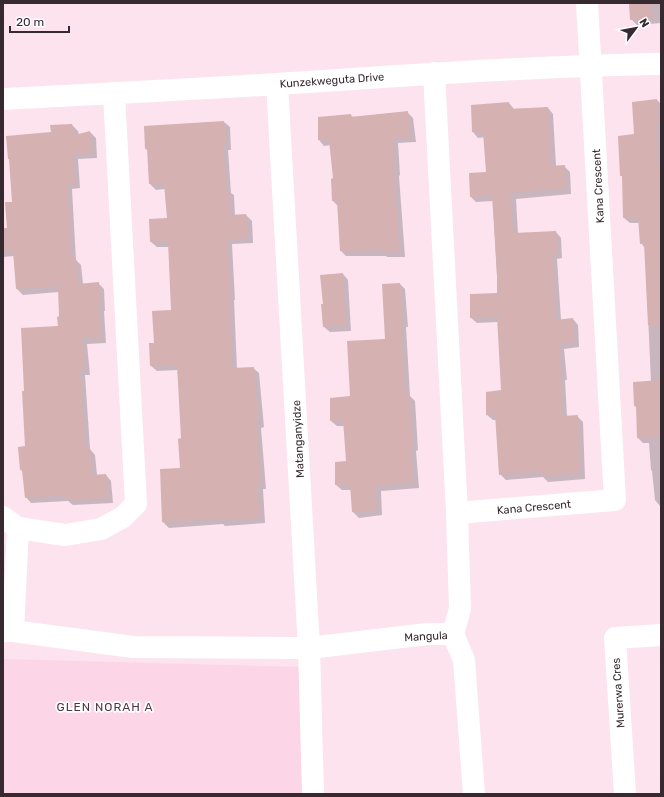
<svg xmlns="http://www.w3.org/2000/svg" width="664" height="797" font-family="Rubik,sans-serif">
<rect width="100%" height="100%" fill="#fce3ee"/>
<path fill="#fcd5e6" d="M3,659L301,667L308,794H3Z"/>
<path fill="#0003" d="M630,3H661V23L637,25L631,19Z
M657,100L661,104L660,506L655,500L652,471L651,470L649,443H643L638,438L637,408L635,406L651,382L645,248L641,243L640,223H630L624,218L636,135Z
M509,103L514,109L548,108L553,114L556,166H564L570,172L571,194L516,199L518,234L556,232L561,238L562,258L557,259L561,320L573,319L578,325L579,347L564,349L567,380H565L567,417L577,416L583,422L585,479L548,482L543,477L506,480L500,474L496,420H493L487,415L502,391L498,322L477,323L471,318L498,294L493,201L476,202L471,197L487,173L485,137L478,138L473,132Z
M407,112L413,118L416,142L398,143L400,175L399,176L405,257H387L386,256H346L341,251L338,206L333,201L332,180L334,179L331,145L324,146L319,140L351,115L353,117Z
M224,122L230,127L231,150H228L231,193L234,195L235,216L246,215L252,221L253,243L232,244L235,300H234L237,369L253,368L259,373L264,427L261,428L266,489H263L265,523L225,526L223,524L169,528L163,522L161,470L181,469L182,439L178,370L157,371L151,366L155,344L172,310L169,247H157L151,242L168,219L165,189L156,190L150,184L149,152L146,149Z
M72,125L78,131L79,135L90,132L96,138L97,158L78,159L80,188L72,189L76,260L81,265L83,284L98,283L104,289L105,311H104L106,343L87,344L90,375H85L90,449L95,455L97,475H106L111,481L113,503L73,505L68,501L31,503L26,497L23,472L21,470L26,447L25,392L59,327L60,317L59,292L23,295L17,289L14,256L3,257V229H8L13,203L52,133Z
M343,274L348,280L351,331L330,332L324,327V304Z
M400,284L405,289L408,327H406L410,396L415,401L418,450L416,451L419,488L381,491L382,515L359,518L353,512L352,490H342L336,485L347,462L344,426H337L331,421L351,397L386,340Z"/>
<path fill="#d6b1b1" d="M629,3H650L651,18L630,20Z
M657,99L659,123H656L657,156L661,182V325H648L644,243L640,244L638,217L623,218L622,176H620L618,136L634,134L632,102Z
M509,102V109L548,107L550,166L565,165L566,188L510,193L513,233L556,231L557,253H552L556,320L573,318L574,342L559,343L561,374L560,375L562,416L578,415L580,473L542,476V471L499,475L495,414L486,415V392L501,390L497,316L470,318V294L497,293V275L492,195L470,197L469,173L486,172L483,132H472L471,105Z
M408,111L410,137L393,138L395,170H394L399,252H381V250L340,251L337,201H332L331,179L333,178L329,140H318V117L351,114V117Z
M224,121L226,144H223L226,189H228L230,215L246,214L248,238L227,239L230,294L229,295L232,368L254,367L258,422H256L261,484H257L260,518L218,520V519L162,522L160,469L180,468L178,439L181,438L177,365L150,366L149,343H154L152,311L171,310L168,241L150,242L149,219L167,218L164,184H149L147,149H145L144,126Z
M72,124L75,135L90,131L92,153L73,154L75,183H67L71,258H76L78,284L99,282L100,306H98L101,337L82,338L85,369L80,370L85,448H90L92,475L106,474L108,498L66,500V495L25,498L22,470H20L18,447L25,446L22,391H24L21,328L58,326L57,317L59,316L58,286L16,289L13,251H3V228H7L5,202H12L9,159H8L6,136L51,132L50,125Z
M343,273L346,325L323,327L321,304H323L320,275Z
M400,283L402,321H401L405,395L409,394L413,445H411L413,482L375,486L377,510L352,512L350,484L335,485V462L346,461L343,420L330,421V398L350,396L347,341L385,339L382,284Z
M661,380V436L637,438L636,406H634L633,382Z"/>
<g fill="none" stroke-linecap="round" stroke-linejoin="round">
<path stroke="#fff" stroke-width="22" d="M434,73L457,513L615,500L587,3
M277,84L309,648L313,794
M3,99C95,94 186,90 277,84C405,76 533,66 661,64
M3,517L18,528L65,535L101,529L123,517L136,504L114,94
M3,631H13L133,647L309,648L427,634H453L464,660L474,794
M13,631L18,528
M453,634L460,609L457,513
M625,794L615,638L661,635"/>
</g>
<g text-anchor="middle" stroke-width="3.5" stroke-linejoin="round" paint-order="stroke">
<g font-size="11" fill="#362a30" stroke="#fff">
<text transform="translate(332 80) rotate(-4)" y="4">Kunzekweguta Drive</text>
<text transform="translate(598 186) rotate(-93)" y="4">Kana Crescent</text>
<text transform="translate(298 439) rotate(-93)" y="4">Matanganyidze</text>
<text transform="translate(534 507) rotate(-5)" y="4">Kana Crescent</text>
<text transform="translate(426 636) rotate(-3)" y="4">Mangula</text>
<text transform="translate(618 693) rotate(-94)" y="4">Murerwa Cres</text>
</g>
<g font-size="12" letter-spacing="1" fill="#4e3642" stroke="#fff">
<text x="105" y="711">GLEN NORAH A</text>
</g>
</g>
<rect width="664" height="797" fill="none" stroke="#362a30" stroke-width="8"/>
<g transform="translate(636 28) rotate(58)" stroke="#ffffff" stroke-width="3" paint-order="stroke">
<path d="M0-3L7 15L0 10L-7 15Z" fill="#362a30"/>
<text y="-6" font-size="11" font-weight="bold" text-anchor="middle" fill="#362a30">N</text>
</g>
<path d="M10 26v6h59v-6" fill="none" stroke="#362a30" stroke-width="2"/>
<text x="16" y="26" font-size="12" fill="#362a30" stroke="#ffffff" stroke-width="3" paint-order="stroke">20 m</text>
</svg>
